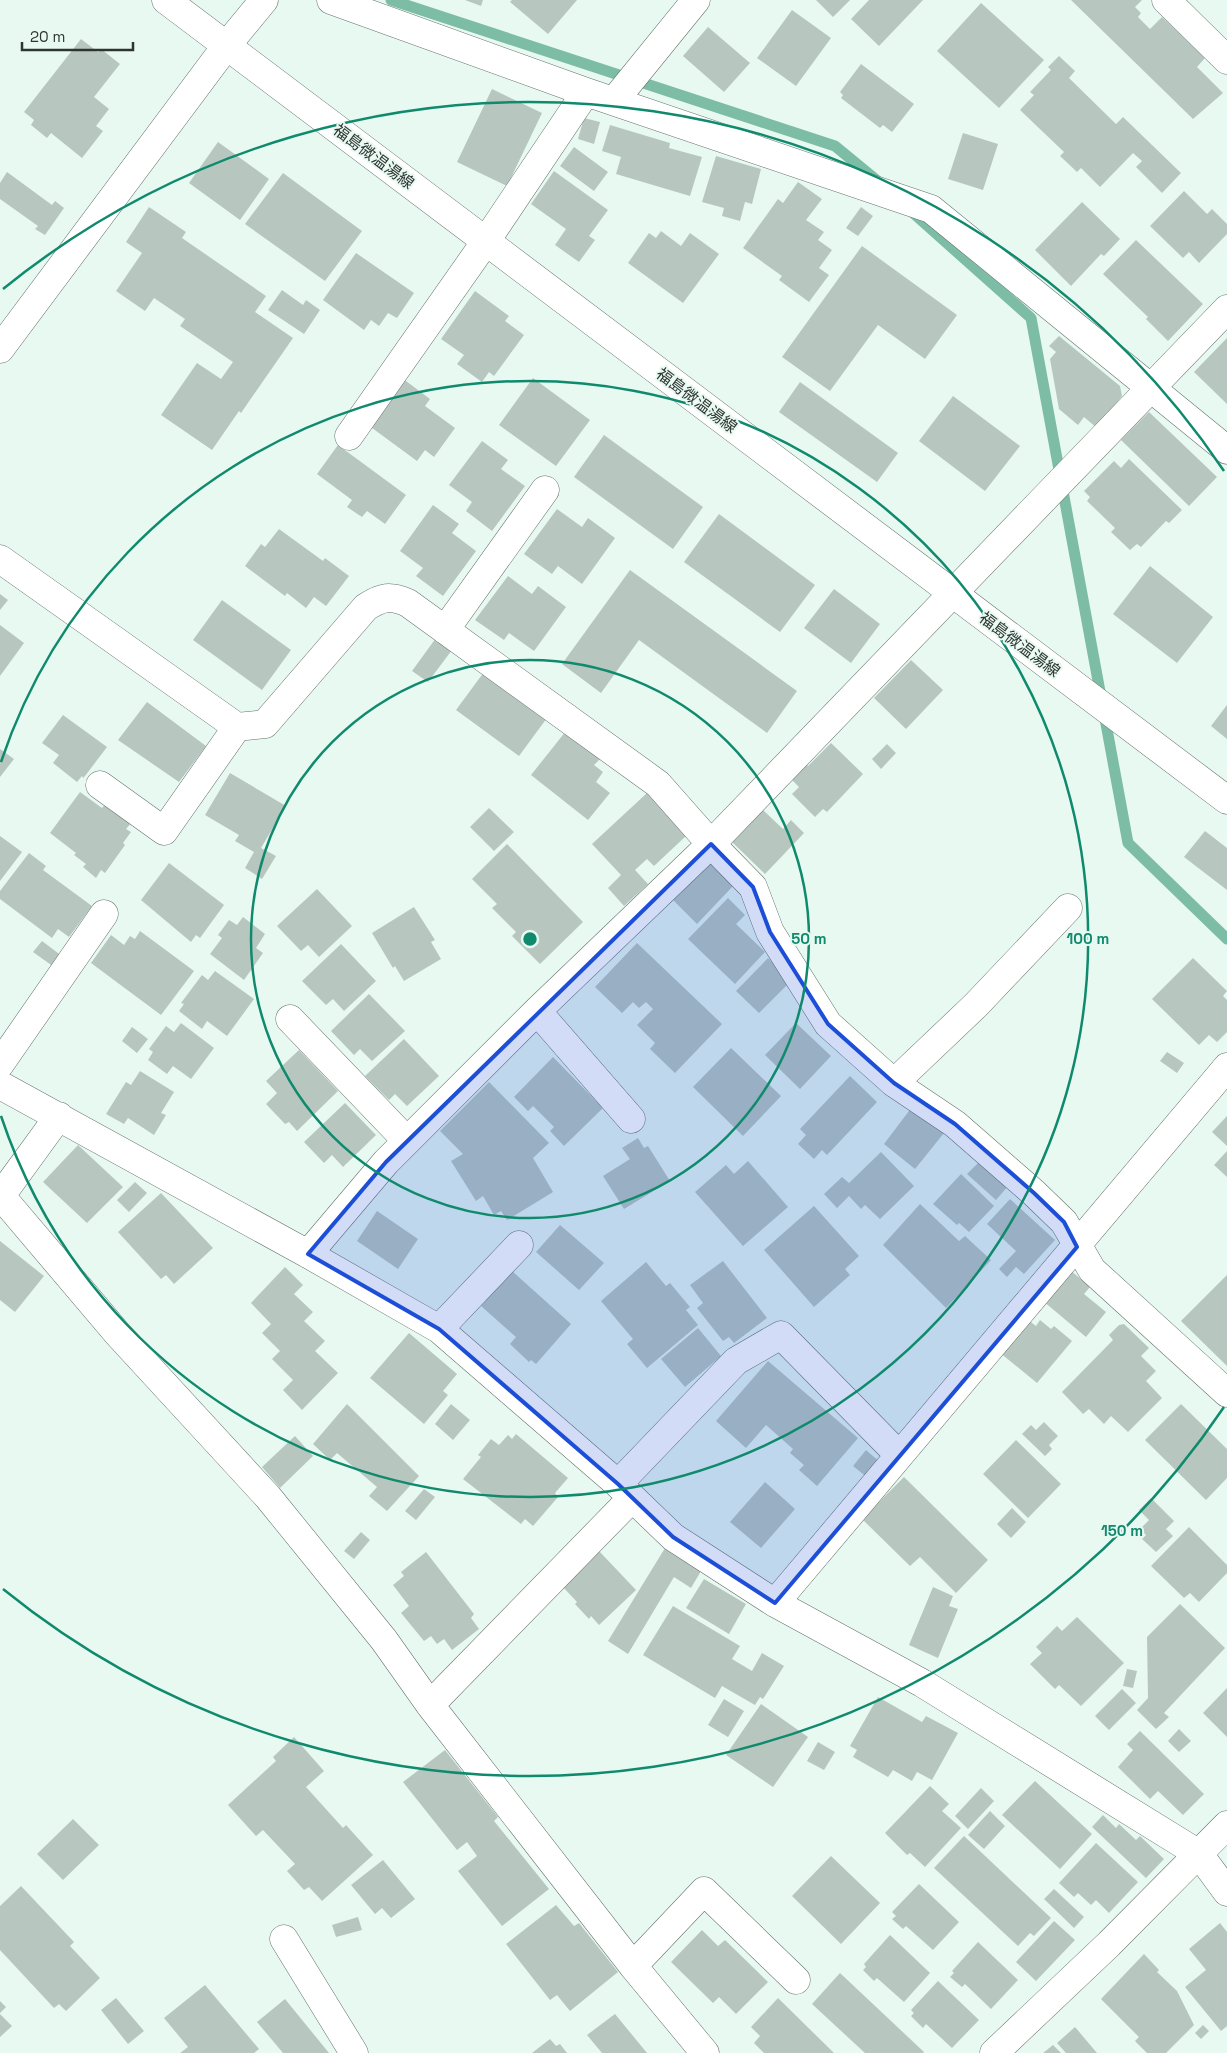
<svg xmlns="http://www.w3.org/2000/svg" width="1227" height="2053" font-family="'Space Grotesk','Noto Sans JP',sans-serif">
<rect width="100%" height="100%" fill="#e8f9f2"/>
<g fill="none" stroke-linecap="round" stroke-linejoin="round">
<path stroke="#7dbda6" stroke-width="11" d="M391,0L835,146L880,183
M912,212L1031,318L1128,843L1227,939"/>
</g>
<path fill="#b7c7c0" d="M465,0H483L481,6Z
M512,0H577L548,34L510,2Z
M816,0H850L833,17Z
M869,0H923L879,46L851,19Z
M1071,0H1142L1135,7L1141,13L1138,17L1150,29L1162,17L1205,58L1197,67L1223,93L1193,119Z
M981,3L1044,60L999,108L937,51Z
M792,10L831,38L796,86L757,58Z
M708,27L750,63L724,92L683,56Z
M81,39L98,52L101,49L120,64L94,97L109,109L96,126L103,131L82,158L51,133L47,138L31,125L34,120L24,112Z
M1059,56L1075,71L1069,78L1116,124L1123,117L1181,173L1162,193L1136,167L1142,161L1133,153L1100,187L1081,168L1077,172L1060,156L1064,152L1020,110L1034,95L1030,92L1051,70L1048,67Z
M861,64L914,104L892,132L883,125L880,128L841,98L843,95L840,92Z
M492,89L542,113L507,186L457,162Z
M584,118L600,122L594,144L578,139Z
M610,125L670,143L669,148L702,157L690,196L616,174L621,157L602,151Z
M963,133L998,144L983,190L948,179Z
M218,142L269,179L240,220L189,183Z
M574,147L608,172L594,191L560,166Z
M716,156L761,169L752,204L745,202L740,221L722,216L724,208L702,202Z
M554,171L608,210L589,236L595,240L579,262L555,245L566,229L531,204Z
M7,172L52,205L55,201L64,208L45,235L35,229L38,226L0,199V183Z
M283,173L362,231L325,281L245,224Z
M798,182L822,199L806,220L824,232L818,240L832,250L819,268L829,275L809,302L779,280L782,276L743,248L778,199L783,203Z
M1184,191L1207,214L1212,209L1227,224V234L1199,263L1189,252L1183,258L1150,226Z
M1082,202L1120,239L1104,256L1101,254L1071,286L1035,250Z
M149,207L186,232L182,238L266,296L255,312L293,338L241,413L239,411L212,450L161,415L197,363L221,379L233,362L180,326L185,319L154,298L145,311L116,291L142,253L126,242Z
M861,207L873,216L858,236L846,228Z
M661,231L681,246L690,233L719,254L683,303L628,263L649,233L656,238Z
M1136,240L1203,304L1168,341L1146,319L1148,317L1103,274Z
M862,246L957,315L925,359L878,325L830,391L782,357Z
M356,253L414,293L397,318L388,313L379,326L371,320L364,330L323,300Z
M282,290L303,305L306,300L320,310L304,334L268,310Z
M475,291L509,316L505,321L524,335L494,376L489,372L482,382L457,364L464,355L441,339Z
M1059,336L1120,386L1122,396L1097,428L1084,417L1078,425L1059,409L1050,359L1056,352L1049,346Z
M1227,338V404L1194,372Z
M402,378L430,399L425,406L455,428L434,457L425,450L417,461L368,425Z
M533,378L590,420L556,466L499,425Z
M800,382L898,453L877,482L779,412Z
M953,396L1020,446L985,491L919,441Z
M1149,412L1217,477L1189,506L1121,440Z
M604,435L703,507L673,549L574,477Z
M482,441L508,460L501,469L525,486L492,531L466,511L472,502L449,485Z
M338,445L406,495L385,524L367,511L362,517L347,507L352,500L317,474Z
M1129,459L1182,510L1169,523L1166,521L1141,547L1137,544L1130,550L1111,532L1115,528L1087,501L1090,497L1084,491L1114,461L1121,468Z
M433,505L459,524L452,533L476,551L443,596L416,576L423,568L400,551Z
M557,509L582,527L588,518L615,538L582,584L558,566L552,574L524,554Z
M719,514L815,585L780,632L684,562Z
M279,529L323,561L325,558L349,576L326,606L314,597L306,608L287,593L285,596L245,566L261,544L265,547Z
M1150,566L1213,617L1177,663L1113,614Z
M630,570L797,691L767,733L639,640L601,693L562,664Z
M508,576L532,594L538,586L566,607L534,651L509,633L504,640L475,620Z
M834,589L880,624L851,663L804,628Z
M0,594L8,600L0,610Z
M222,600L291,650L262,690L193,640Z
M0,625L24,643L0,676Z
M436,638L452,650L428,682L412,671Z
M911,660L943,690L906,729L874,698Z
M484,672L547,718L519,756L456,710Z
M147,702L206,746L179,782L118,740Z
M1227,705V739L1211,726Z
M63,715L107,747L85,776L83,778L82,776L77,782L53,763L59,755L42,743Z
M566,731L601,758L594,765L603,772L596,782L610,793L588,820L531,775Z
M831,743L863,774L827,812L823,809L815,817L792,794L799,787L790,778L805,763L808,766Z
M887,744L896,753L881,769L872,759Z
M0,749L14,759L0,777Z
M230,773L286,806L261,848L276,856L262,879L245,868L254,852L235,841L239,835L205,815Z
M80,792L102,808L106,803L132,822L126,829L131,832L123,843L125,845L105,873L101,870L96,878L83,867L86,864L74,855L76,853L50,833Z
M647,793L686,836L654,866L647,859L635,870L648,884L624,906L608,888L621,875L592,844Z
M489,808L514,832L494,851L470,827Z
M763,810L783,829L791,820L804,833L765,874L732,842Z
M1205,831L1227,848V890L1184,857Z
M0,836L22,852L0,881Z
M507,844L583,922L540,964L512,936L516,932L492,908L497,904L472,879Z
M29,853L46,866L43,870L92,906L69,937L58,929L52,938L0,899V891Z
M708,861L733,886L697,924L672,899Z
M169,863L224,905L200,938L196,935L191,942L141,900Z
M317,889L352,926L319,957L308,945L301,951L277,926Z
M728,898L745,915L736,924L765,952L735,984L688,939Z
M414,907L435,940L431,942L441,959L404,981L395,966L393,968L372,933Z
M243,917L265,934L256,948L263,953L244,980L210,954L222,938L218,935L229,920L237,925Z
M140,931L194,971L161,1015L91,963L111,935L124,945L130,936L135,939Z
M42,941L62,956L54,967L33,952Z
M637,943L722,1024L675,1073L650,1049L655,1043L637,1025L653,1009L646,1002L639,1008L633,1002L622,1013L595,987Z
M341,944L376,981L344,1011L333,999L326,1005L302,981Z
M768,958L791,981L759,1013L736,991Z
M1193,958L1227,991L1223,996L1227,1000V1032L1217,1042L1209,1035L1199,1045L1152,999Z
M215,971L254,999L227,1036L207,1021L202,1029L179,1011L184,1004L181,1003L202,975L208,980Z
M369,994L405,1031L372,1061L360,1049L354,1055L331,1031Z
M181,1023L214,1048L191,1079L173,1066L167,1074L148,1060L153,1052L149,1049L166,1026L174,1032Z
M796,1023L831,1056L800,1089L765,1055Z
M132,1027L148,1039L137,1053L122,1041Z
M404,1039L439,1076L407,1106L395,1094L389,1100L365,1076Z
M731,1048L781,1096L743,1136L693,1087Z
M299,1050L338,1091L297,1131L289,1122L285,1124L266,1104L277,1093L266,1081Z
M1167,1052L1184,1063L1177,1073L1160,1061Z
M553,1057L603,1108L564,1146L550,1131L554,1127L533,1106L528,1111L514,1097Z
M140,1071L174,1092L161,1113L166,1115L154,1135L128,1118L124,1124L106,1114L126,1082L131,1085Z
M850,1076L877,1102L827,1155L822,1150L814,1159L798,1144L806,1135L800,1129Z
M489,1082L549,1143L533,1158L553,1192L507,1220L501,1211L494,1215L483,1196L476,1201L451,1161L463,1154L440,1131Z
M345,1103L376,1135L343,1167L332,1155L324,1163L304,1142Z
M912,1107L944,1133L915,1169L884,1144Z
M1227,1116V1146L1212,1132Z
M638,1138L644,1148L648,1146L670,1181L624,1209L603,1176L630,1159L622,1148Z
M78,1145L123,1187L87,1223L43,1182Z
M1227,1151V1177L1214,1165Z
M881,1152L914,1186L880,1219L865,1205L861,1209L849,1196L837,1208L824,1194L842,1177L849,1183Z
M982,1159L1009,1185L996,1200L967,1174Z
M748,1161L788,1207L743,1246L695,1192L726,1165L734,1174Z
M961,1174L994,1206L969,1232L959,1223L957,1225L933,1204Z
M135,1182L147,1193L129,1212L117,1200Z
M161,1193L213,1248L174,1284L166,1275L161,1279L118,1232Z
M1010,1199L1055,1240L1024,1274L1016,1267L1007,1277L999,1269L1016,1251L987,1224Z
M920,1204L959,1241L965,1236L991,1260L946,1308L883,1245Z
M814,1206L859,1256L845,1269L850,1275L814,1307L764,1250Z
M377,1211L418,1239L398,1269L357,1241Z
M560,1225L604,1263L579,1290L536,1252Z
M0,1241L44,1276L15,1312L0,1300Z
M723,1261L767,1318L734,1343L729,1337L723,1341L697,1308L703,1303L690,1285Z
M646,1262L666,1286L670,1283L690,1307L686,1310L698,1325L647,1368L627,1344L633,1339L601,1301Z
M285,1267L303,1285L294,1294L313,1312L304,1321L325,1341L315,1351L338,1373L302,1410L283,1390L293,1380L272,1359L280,1351L262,1333L271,1324L251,1303Z
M1069,1269L1090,1287L1084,1294L1106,1312L1086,1337L1043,1301Z
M512,1271L571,1324L536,1364L531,1360L529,1362L510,1344L516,1337L481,1306Z
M1227,1275V1366L1181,1321Z
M1027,1319L1036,1326L1040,1320L1051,1329L1054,1326L1072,1341L1037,1383L999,1352Z
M1124,1324L1149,1348L1141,1356L1156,1371L1146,1381L1162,1398L1128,1432L1111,1416L1104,1424L1089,1409L1083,1414L1062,1392L1113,1340L1109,1335L1119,1325Z
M698,1328L721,1356L685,1387L661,1359Z
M409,1333L457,1374L443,1391L448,1395L424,1424L370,1378Z
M768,1361L858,1438L817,1486L799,1470L804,1465L790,1453L793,1449L766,1425L746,1448L716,1421Z
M347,1404L419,1476L387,1511L369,1496L377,1487L337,1453L330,1460L313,1444Z
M451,1404L470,1420L453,1440L435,1424Z
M1181,1404L1227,1449V1478L1206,1500L1145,1440Z
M1044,1422L1058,1436L1049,1445L1052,1449L1045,1456L1022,1434L1031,1425L1036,1430Z
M516,1434L568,1478L555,1493L558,1497L533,1526L525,1519L521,1524L463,1479L481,1457L478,1455L491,1439L499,1445L508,1435L512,1439Z
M295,1436L313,1456L280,1488L262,1467Z
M1016,1440L1061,1484L1028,1518L983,1474Z
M866,1450L881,1463L868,1478L853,1466Z
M904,1477L988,1560L956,1593L920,1557L910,1566L862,1519Z
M765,1482L795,1509L761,1548L730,1522Z
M424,1489L435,1497L416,1520L405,1511Z
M1151,1498L1174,1521L1166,1529L1173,1536L1156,1552L1142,1539L1146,1535L1140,1529L1149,1520L1139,1510Z
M1012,1508L1026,1522L1011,1538L997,1524Z
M1189,1527L1227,1565V1573L1199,1602L1190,1593L1184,1598L1151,1566Z
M361,1532L370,1540L354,1559L344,1551Z
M665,1548L701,1571L691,1588L674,1577L628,1654L608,1641Z
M599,1551L636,1590L599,1625L591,1616L589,1619L575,1604L577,1602L562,1586Z
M426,1552L474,1614L471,1618L479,1629L452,1650L444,1639L437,1644L431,1636L424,1641L401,1613L409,1606L393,1585L404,1576L401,1572Z
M704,1579L746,1604L729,1634L686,1608Z
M933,1587L953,1596L949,1606L958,1609L938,1658L909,1645Z
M1180,1604L1225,1648L1164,1713L1169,1717L1156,1729L1137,1710L1148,1698L1147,1637Z
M673,1606L740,1646L732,1659L752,1671L762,1653L784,1666L763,1699L760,1697L755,1705L722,1686L715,1698L643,1655Z
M1077,1617L1124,1663L1081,1706L1059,1685L1055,1689L1030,1664L1042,1653L1036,1647L1057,1626L1062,1631Z
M1127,1669L1137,1671L1133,1688L1123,1686Z
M1227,1688V1737L1203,1713Z
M1122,1689L1136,1703L1109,1730L1095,1716Z
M878,1697L922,1722L926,1716L958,1733L932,1780L917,1772L912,1781L893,1770L888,1777L853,1757L857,1750L850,1746Z
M724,1699L744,1711L728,1737L708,1725Z
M761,1704L808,1737L773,1787L726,1755Z
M1179,1729L1191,1741L1179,1752L1168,1741Z
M1140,1731L1204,1794L1183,1815L1158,1791L1150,1799L1118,1767L1133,1750L1127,1744Z
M294,1737L324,1771L306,1787L343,1828L346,1825L373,1855L322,1901L309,1887L304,1890L287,1871L295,1864L263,1830L256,1836L228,1805L276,1761L273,1757Z
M818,1742L835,1752L824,1770L807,1761Z
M445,1750L498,1817L494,1821L549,1889L502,1926L458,1871L477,1856L467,1842L457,1850L403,1782Z
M1035,1781L1092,1834L1060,1869L1002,1815Z
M930,1786L949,1804L942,1811L961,1828L925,1867L910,1853L907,1855L885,1833Z
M981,1788L994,1801L968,1829L955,1816Z
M990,1811L1005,1826L984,1849L968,1835Z
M1103,1815L1116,1828L1119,1824L1136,1840L1140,1836L1164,1859L1146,1878L1092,1827Z
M73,1819L99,1845L63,1880L37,1854Z
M964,1836L1051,1918L1034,1936L1030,1933L1018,1946L934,1868Z
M1096,1843L1138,1882L1109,1913L1096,1900L1091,1905L1078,1893L1074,1897L1059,1883Z
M831,1856L880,1903L841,1944L792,1896Z
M383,1860L415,1899L391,1918L382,1908L375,1914L351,1885Z
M919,1884L959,1922L933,1950L906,1926L903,1929L892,1919L896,1916L892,1912Z
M21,1886L74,1942L70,1946L100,1978L66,2011L59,2004L54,2008L0,1950V1906Z
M1054,1889L1084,1917L1074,1928L1044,1899Z
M556,1905L574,1926L579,1923L618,1972L570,2011L557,1995L550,2000L506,1944Z
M358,1917L362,1930L336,1937L332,1925Z
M1054,1921L1075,1940L1036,1981L1016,1962Z
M1220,1923L1227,1932V2026L1221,2031L1185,1987L1206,1970L1189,1949Z
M702,1930L718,1946L725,1940L768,1982L736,2014L719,1997L713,2003L671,1962Z
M890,1935L930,1973L904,2002L877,1978L874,1981L863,1970L866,1967L864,1964Z
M978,1942L1018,1980L991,2009L965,1984L962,1987L950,1977L954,1973L952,1971Z
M1144,1954L1159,1970L1157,1972L1177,1991L1194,2025L1166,2053H1147L1135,2041L1139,2037L1101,1999Z
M840,1973L924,2052L923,2053H865L812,2004Z
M938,1981L979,2020L952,2048L926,2024L923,2028L911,2016L914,2013L911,2010Z
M205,1985L259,2049L254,2053H180L188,2047L164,2018Z
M116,1998L144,2031L128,2044L101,2010Z
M778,1998L834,2053H764L754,2043L760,2036L751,2027Z
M285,1999L329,2053H283L257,2022Z
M0,2001L6,2007L0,2013Z
M0,2014L12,2026L0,2037Z
M615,2014L647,2053H602L587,2035Z
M1203,2025L1209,2031L1201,2039L1195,2033Z
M1075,2027L1097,2053H1066L1057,2043Z
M550,2039L556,2046L560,2044L567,2053H532Z
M1053,2045L1061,2053H1043Z"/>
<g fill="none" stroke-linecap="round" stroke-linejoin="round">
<g stroke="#64726d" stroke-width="29">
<path id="minor" d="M331,0L586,92L931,209L1227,450
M1166,0L1227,60
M614,101L696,0
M1227,309L711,844L753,887L770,932L828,1024L894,1083L955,1124L1034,1193L1064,1222L1092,1270L1227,1393
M0,349L227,45L264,0
M349,436L486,241L586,92
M0,559L237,727L265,724L366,607C382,597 390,595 408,603L658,784L711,844L537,1011L386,1162L308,1254
M445,630L545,490
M100,785L164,831L237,727
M537,1011L631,1119
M290,1019L407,1141
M0,1064L104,914
M894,1083L976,1005L1068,908
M0,1085L308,1254L439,1329L618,1484L673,1537L775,1603L922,1683L1199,1854L1227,1892
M1,1196L117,1333L268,1497L384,1640L430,1705L633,1966L705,2053
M0,1197L59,1116
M439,1329L519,1245
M618,1484L736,1361L781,1335L899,1455
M775,1603L1227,1067
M430,1705L632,1498
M284,1939L354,2053
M633,1966L704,1891L796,1980
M994,2053L1109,1944L1227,1825"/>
</g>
<g stroke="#64726d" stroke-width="29">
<path id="major" d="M166,0L1227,800"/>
</g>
<use href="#minor" stroke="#fff" stroke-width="28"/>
<use href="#major" stroke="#fff" stroke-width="28"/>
</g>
<path fill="#1d4ed8" fill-opacity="0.2" stroke="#1d4ed8" stroke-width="4" stroke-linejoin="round" d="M711,844L753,887L770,932L828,1024L894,1083L955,1124L1034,1193L1064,1222L1077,1247L775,1603L673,1537L618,1484L439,1329L308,1254L386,1162Z"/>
<g fill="none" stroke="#108a6d" stroke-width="2.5">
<circle cx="530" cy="939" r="279"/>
<path d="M1 762A558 558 0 1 1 1 1116"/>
<path d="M1224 1407A837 837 0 0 1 3 1589M3 289A837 837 0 0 1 1224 471"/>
</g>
<g text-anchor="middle" stroke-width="4" stroke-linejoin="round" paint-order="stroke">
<g font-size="16" fill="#2e3432" stroke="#e8f9f2">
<text transform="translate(374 156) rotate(37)" y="6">福島微温湯線</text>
<text transform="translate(697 400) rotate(37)" y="6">福島微温湯線</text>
<text transform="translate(1020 644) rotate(37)" y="6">福島微温湯線</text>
</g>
</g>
<circle cx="530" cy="939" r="8" fill="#108a6d" stroke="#e8f9f2" stroke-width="2.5"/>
<g font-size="15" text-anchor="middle" font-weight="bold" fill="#108a6d" stroke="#e8f9f2" stroke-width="4" stroke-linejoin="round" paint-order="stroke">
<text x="809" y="944">50 m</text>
<text x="1088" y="944">100 m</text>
<text x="1122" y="1536">150 m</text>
</g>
<path d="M22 42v8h111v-8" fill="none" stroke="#2e3432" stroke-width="2.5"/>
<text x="30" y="42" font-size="15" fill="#2e3432" stroke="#e8f9f2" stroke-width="4" paint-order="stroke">20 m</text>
</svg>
